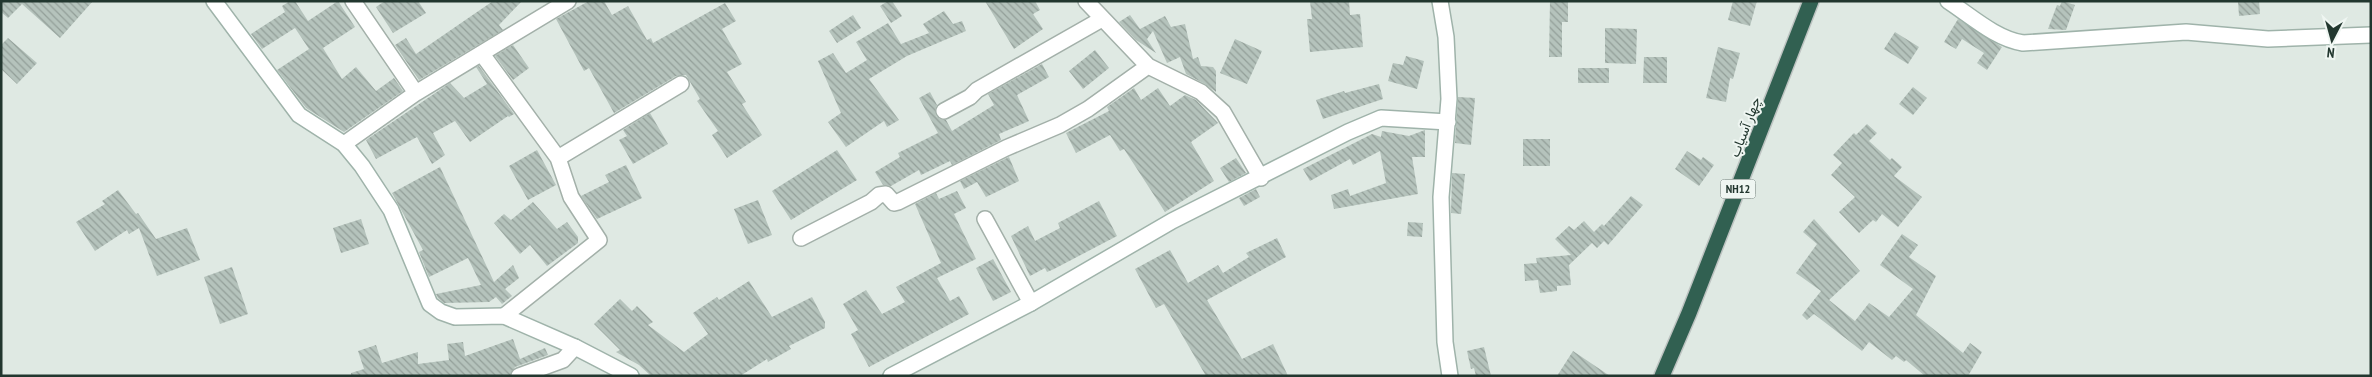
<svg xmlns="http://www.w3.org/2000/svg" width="2372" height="377" font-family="'PT Sans Narrow',Vazirmatn,sans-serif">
<defs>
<pattern id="building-back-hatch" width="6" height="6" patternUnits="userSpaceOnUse" patternTransform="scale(1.25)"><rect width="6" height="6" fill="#b5c3bc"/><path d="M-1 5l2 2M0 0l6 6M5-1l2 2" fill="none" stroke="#939f99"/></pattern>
</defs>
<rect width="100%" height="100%" fill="#dfe9e3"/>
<path fill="url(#building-back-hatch)" d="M1,1H93L60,38L22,4L8,18L1,12Z
M290,1H295L308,21L338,1L355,27L323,48L342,79L356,67L376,91L394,78L403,91L344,132L306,108L277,70L309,49L295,28L262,49L251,34L285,12L282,6Z
M385,1H418L426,13L393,33L376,7Z
M493,1H522L499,25L503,30L419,80L395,45L406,38L416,54Z
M589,1H604L612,15L628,6L647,40L651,38L653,43L725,3L736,21L722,29L742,64L727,72L746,102L742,104L762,135L727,158L712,135L718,131L697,101L700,99L686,75L676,76L614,113L589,68L584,71L556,19Z
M888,1H892L902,16L891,23L880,6Z
M985,1H1035L1040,10L1033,14L1043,29L1014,49Z
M1310,1H1349L1350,15L1360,14L1363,47L1310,52L1307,19H1312Z
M1550,1H1568V22H1562V57H1549Z
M1733,1H1757L1750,26L1728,20Z
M2062,1L2075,5L2066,30L2048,29L2057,5L2060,6Z
M2238,1H2259L2260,14L2239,16Z
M944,11L953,24L962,21L966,31L907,56L869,79L899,120L887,127L884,121L846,147L828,122L841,113L818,61L833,53L846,73L867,60L856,42L888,23L901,44L929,33L923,24Z
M853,15L861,28L837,43L829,31Z
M1130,15L1140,29L1165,16L1171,27L1185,24L1193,59L1198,57L1201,66L1213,67L1216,71V92L1205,84L1186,74L1180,57L1167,63L1153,31L1147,39L1156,53L1136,40L1119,22Z
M1958,19L2002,47L1987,70L1977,63L1984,53L1962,39L1956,49L1944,42Z
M1605,28L1637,29L1636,64L1605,63Z
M1895,32L1919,47L1908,64L1884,49Z
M8,38L37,63L17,84L1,69V45Z
M1235,39L1262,51L1247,84L1220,73Z
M513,45L529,68L513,80L495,56Z
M1718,47L1740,53L1733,79L1730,78L1726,102L1706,98Z
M1095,50L1109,68L1083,89L1069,71Z
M1406,56L1424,61L1417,89L1388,81L1393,63L1403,65Z
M1644,57H1667V83H1643Z
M1042,64L1049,77L1017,95L1029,121L999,134L1001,140L952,165L950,161L921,175L919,170L891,186L883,185L875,172L900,157L898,153L938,133L919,98L930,92L937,105L935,110L936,116L940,119L946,120L952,131L994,105L988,94Z
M479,66L514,114L509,117L508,116L470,142L455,121L433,133L445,155L432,164L417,137L376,159L366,140L450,83L464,98L487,84L476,67Z
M1578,68H1609V83H1578Z
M1379,84L1383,99L1323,119L1316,100L1344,91L1345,93Z
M1913,87L1927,98L1913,115L1899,104Z
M1134,88L1141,100L1158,88L1170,106L1185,95L1196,100L1218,123L1191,142L1214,181L1165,212L1124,149L1120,151L1110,135L1076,153L1066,133L1109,111L1107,107Z
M1458,97L1475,98L1471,145L1455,143Z
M650,113L668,144L633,164L619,140L627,136L623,130Z
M1867,124L1877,133L1869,141L1890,160L1892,158L1902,167L1894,176L1922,197L1898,227L1882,214L1876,222L1873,220L1859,233L1839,212L1855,197L1831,175L1842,163L1833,155L1854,133L1856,135Z
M1425,130V157H1412L1418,194L1334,209L1331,195L1348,189L1350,196L1386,183L1380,151L1353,165L1350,159L1310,181L1303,169L1372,134L1381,137L1382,131L1409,136Z
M1523,139H1550V166H1523Z
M537,150L556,185L528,200L509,166Z
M837,150L857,180L791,220L772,191Z
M1687,151L1701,160L1703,157L1714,165L1699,186L1675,169Z
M1009,157L1019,181L986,197L977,182L964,189L960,181Z
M1236,158L1246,173L1229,182L1220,168Z
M626,165L642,198L597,219L581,196L609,182L605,175Z
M440,167L494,282L513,265L519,278L505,289L512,296L502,304L496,297L489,302L444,303L438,298L436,294L481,285L468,258L429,277L419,252L423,250L392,193Z
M1452,173L1465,174L1461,214L1451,213Z
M1256,189L1260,197L1244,206L1239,198Z
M118,190L136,214L138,213L156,239L187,228L200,260L157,276L139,228L129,234L127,230L95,251L76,222L105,204L102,201Z
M957,191L966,208L954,214L976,259L937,278L950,301L959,296L969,314L869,367L851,334L858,330L843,304L866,290L882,314L905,302L896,287L941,263L915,204L936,193L939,199Z
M1631,196L1643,205L1608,245L1604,241L1597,248L1592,243L1569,265L1571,285L1557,286V291L1540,293L1538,280L1525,281L1524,264L1537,263L1536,258L1571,255L1555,239L1569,226L1574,230L1584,221L1594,232L1602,224L1604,226Z
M758,200L772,235L748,244L734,209Z
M1099,201L1117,236L1054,269L1047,272L1045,268L1030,276L1011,236L1028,226L1035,241L1060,228L1058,223Z
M533,202L557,229L567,222L578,237V243L547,266L530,245L520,254L494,223L504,214L511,220Z
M361,219L369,244L341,253L333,228Z
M1814,219L1860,271L1829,300L1855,321L1869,303L1889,317L1913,289L1880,265L1902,234L1918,245L1909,257L1936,276L1916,315L1963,353L1970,343L1982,352L1968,376H1925L1906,360L1904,362L1896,356L1892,360L1869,342L1862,351L1814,314L1807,320L1802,315L1821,291L1796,273L1817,244L1803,232Z
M1408,222L1423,223L1422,237L1407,236Z
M1277,238L1286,257L1207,300L1242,359L1273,344L1288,376H1206L1164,304L1156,308L1135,269L1170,250L1188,283L1218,265L1223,273L1249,257L1246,253Z
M993,259L1011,292L993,301L976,268Z
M232,267L248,314L220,324L204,277Z
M749,281L772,317L812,297L825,322V328L789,346L791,349L768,362L767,359L740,376H651L639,365L616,352L620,350L594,324L620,299L632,311L637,306L653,322L648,325L684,352L708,334L693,313L717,297L719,300Z
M513,339L520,359L545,348L548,355L515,367L510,376H351V373L364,369L358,351L376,345L382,363L418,352V364L449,360L447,344L463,342L465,356Z
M1484,347L1491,376H1476L1474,368L1471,369L1467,351Z
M1573,351L1610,376H1557Z"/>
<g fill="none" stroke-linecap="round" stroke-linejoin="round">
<g stroke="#a3b0a9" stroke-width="18">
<path id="street" d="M353,1L416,93
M1086,1L1148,66L1201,92L1223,112L1261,178
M482,54L558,158L571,197L599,240L504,316
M944,111L970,97L977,90L1102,19
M344,144L416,93L568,1
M558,158L681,84
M985,219L1031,303
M801,238L871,202L879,195L886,194L894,203L898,202L1006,148L1060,125L1088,109L1148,66
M519,376L563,360L575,347"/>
</g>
<g stroke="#9fb3aa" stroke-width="18">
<path id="secondary" d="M214,1L299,115L344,144L362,166L391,210L430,304L441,312L455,317L504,316L575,347L631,376
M1440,1L1446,37L1449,99L1441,197L1445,342L1450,376
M1948,1C1971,16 1996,39 2023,43L2186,32L2268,39L2371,35
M891,376L1031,303L1172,221L1348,132L1381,118L1448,122"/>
</g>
<g stroke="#bdc3c1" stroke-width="18">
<path id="highway" d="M1662,376L1689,313L1811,1"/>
</g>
<use href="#street" stroke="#fff" stroke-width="15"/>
<use href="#secondary" stroke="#fff" stroke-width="15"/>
<use href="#highway" stroke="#316051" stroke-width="15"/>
</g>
<g text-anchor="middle" stroke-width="4" stroke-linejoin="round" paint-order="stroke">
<rect fill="#eff6f2" stroke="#60706a" stroke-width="1" x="1720.5" y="179.5" width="35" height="19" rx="4"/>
<g font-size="12" font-weight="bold" fill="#22372f">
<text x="1738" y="193">NH12</text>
</g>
<g font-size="14" fill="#22372f" stroke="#eff6f2">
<text transform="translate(1745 127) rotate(-69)" y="5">چهار آسیاب</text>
</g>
</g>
<rect width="2372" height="377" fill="none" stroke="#22372f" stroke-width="5"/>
<g transform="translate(2332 40) rotate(186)" stroke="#eff6f2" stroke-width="4" paint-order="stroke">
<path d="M0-4L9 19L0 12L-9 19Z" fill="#22372f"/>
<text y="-8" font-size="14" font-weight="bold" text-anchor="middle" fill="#22372f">N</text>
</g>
</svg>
